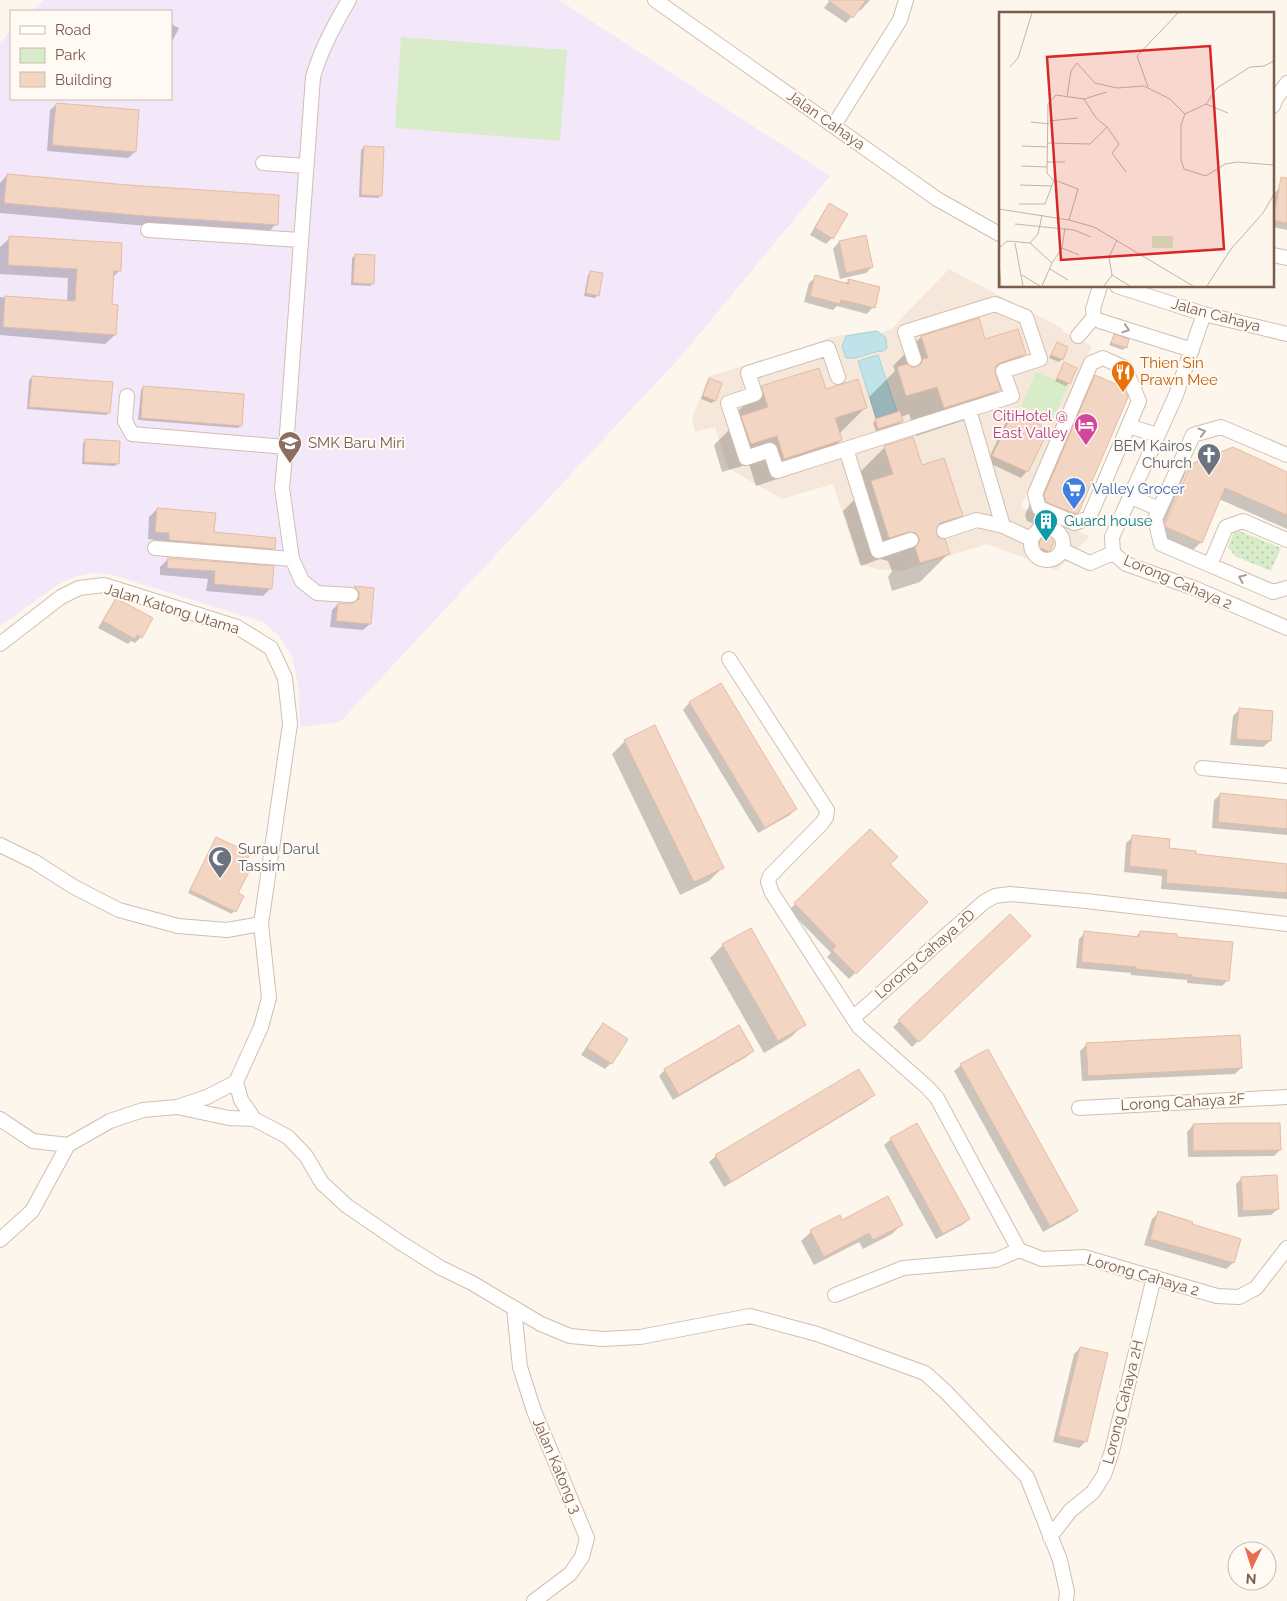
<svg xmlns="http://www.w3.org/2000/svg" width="1287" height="1601" font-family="Raleway,sans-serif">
<defs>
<pattern id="grass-dots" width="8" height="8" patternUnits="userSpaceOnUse" patternTransform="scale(1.25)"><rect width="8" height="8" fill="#d8ecc9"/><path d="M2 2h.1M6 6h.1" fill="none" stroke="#b4c2a5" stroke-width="1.8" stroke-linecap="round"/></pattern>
</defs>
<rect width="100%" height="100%" fill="#fdf6ec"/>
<path fill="#f5e8da" d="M949,269L1063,329L1062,331L1092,346L1021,507L1090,536L1057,570L987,544L901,571L878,569L859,564L833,484L782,499L728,468L715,427L695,432L692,418L709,376L807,347L830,337L877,330L881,333L892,328Z"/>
<path fill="#f3e8fa" d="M44,0H559L830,176L682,355L340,722L300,727L299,689L292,656L279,636L263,622L112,575L92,573L71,578L56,586L0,626V43L11,30V99H171V11H32Z"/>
<path fill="url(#grass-dots)" d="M1235,529L1281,548L1271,571L1235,556L1228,547Z"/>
<path fill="#d8ecc9" d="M401,37L567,50L560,141L395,128Z
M1036,372L1068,386L1053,420L1021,406Z"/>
<path fill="#bfe3e8" stroke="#a5d3da" d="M877,331L886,338L887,348L883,351C871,351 859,360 846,358L842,347L846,336Z
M878,355L897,412L876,418L858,361Z"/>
<path fill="#0003" fill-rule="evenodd" d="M830,0H870L860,11L858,9L846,23L824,8Z
M171,24L179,28L171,44Z
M57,104L138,111L135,152L128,158L47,151L50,110Z
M364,147L381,195L378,198L359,197L361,150Z
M7,175L276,224L267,234L135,225L0,213V183Z
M1280,187L1287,189V230L1273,227V197L1274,194Z
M830,205L832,238L826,244L810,235L824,211Z
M865,237L872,267L866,273L840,279L833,249L839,242Z
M10,238L119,271L112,278L110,305L115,335L105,344L0,335V297L67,302L68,278L0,274V247Z
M355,255L373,283L370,286L351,285L352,258Z
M591,272L598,295L595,298L584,296L588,275Z
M816,277L844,284L848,281L878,288L873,307L867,314L837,306L833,310L804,302L809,283Z
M1114,336L1126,347L1123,350L1109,345Z
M921,337L985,341L1024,354L996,382L999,390L971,418L916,436L909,414L901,417L902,421L899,424L876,431L873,423L876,420L869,397L895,371L893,366Z
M1057,343L1062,359L1059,362L1049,358Z
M1065,364L1069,383L1066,386L1055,381Z
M1096,376L1078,512L1055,533L1027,521L1025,515L1076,396Z
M32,377L109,413L106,415L27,409L29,380Z
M709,380L715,400L712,403L701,399L707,382Z
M143,387L241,425L238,428L138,420L141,390Z
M762,387L825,391L866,407L839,434L841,440L812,468L756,486L749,464L722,472L714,445L736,423L734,415Z
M1013,413L1027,471L1021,478L987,462L1007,420Z
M86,440L118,463L115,466L82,464L83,443Z
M885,447L921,467L961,515L938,539L948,554L920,582L892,591L888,577L892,571L888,561L880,559L861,566L843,511L862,492L856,476Z
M1192,465L1287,474V529L1219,499L1201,542L1192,551L1156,535L1182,475ZM1187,470H1190L1164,531L1162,530Z
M157,509L213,533L274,548L266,556L162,548V541L148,539L149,517Z
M1043,535L1049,551L1046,554L1036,550L1040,537Z
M168,559L272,567L271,588L263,596L206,591L208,579L160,575V567Z
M355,587L373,589L370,624L363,630L330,627L332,610L338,604H353V598L349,593Z
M117,600L141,637L135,643L131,641L128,644L98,628L111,606Z
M721,685L796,808L790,815L758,833L683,710L689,703Z
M1239,710L1270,741L1263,747L1230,745L1233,716Z
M625,741L722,868L709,881L680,895L612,754Z
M1221,794L1287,801V835L1212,828L1214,800Z
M870,831L888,864L927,902L849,979L827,957L831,953L789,910Z
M1133,837L1168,850L1195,856L1287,865V899L1161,889L1162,876L1124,872L1126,843Z
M217,838L243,866L236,894L242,897L232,914L188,893Z
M1010,916L1029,936L912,1047L893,1027Z
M1140,932L1175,938L1228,980L1222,986L1187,983V980L1131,975V973L1076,968L1079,939L1085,933L1135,938Z
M723,945L804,1024L791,1037L764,1053L710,958Z
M603,1024L611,1063L605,1069L581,1055L597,1031Z
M1087,1044L1241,1068L1235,1074L1082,1081L1080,1051Z
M752,1051L746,1057L673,1100L659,1076L665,1070Z
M988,1051L1076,1211L1070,1217L1043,1232L954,1071L961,1065Z
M859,1071L873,1095L867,1101L724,1187L709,1162L716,1156Z
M1193,1125L1280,1150L1274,1156L1188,1157L1187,1132Z
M891,1139L969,1219L962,1225L936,1239L884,1145Z
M1242,1178L1278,1209L1271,1215L1238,1217L1236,1184Z
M1158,1213L1191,1225L1239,1239L1233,1263L1226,1269L1144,1245L1152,1219Z
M839,1217L842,1221L901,1225L892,1234L863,1249L859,1242L814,1265L801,1241L811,1232Z
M1080,1348L1085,1442L1079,1448L1053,1442L1074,1354Z"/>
<path fill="#f3d5c3" stroke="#e6bba3" d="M828,0H866L853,18Z
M56,103L139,110L136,152L52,145Z
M364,146L384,147L382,196L361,195Z
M7,174L128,185L279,195L278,225L145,216L4,203Z
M1281,177L1287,178V223L1273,220Z
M829,203L848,214L833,239L815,228Z
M866,235L873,267L846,273L839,241Z
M9,236L122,243L121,271H114L112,304L118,305L116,335L3,327L5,296L75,301L77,269L8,265Z
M355,254L375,255L374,284L353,283Z
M590,271L603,273L599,296L586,293Z
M815,275L849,284L848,279L880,287L875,308L841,300L840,304L810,296Z
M979,318L985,339L1018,329L1026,354L1000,363L996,366L995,373L1001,390L944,408L937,387L906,396L897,367L907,364L912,367H916L921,364L923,359L928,358L921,336Z
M1114,334L1129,339L1127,348L1111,343Z
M1057,342L1068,347L1063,360L1051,355Z
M1064,362L1077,368L1070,384L1057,378Z
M819,368L826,389L858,379L867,408L835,418L842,440L784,459L777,436L751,444L741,416L768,407L761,386Z
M1095,375L1123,387L1128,397L1079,512L1075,514L1046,502L1044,495Z
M32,376L113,382L110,413L29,407Z
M709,378L722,383L716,401L703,396Z
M143,386L244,394L242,426L141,418Z
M900,411L903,421L878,429L875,419Z
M1013,412L1049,429L1028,472L992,456Z
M913,437L922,465L944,458L963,516L940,523L936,529L938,537L945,539L950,554L920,563L915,547L920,541L916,533L909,532L889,538L871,481L893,474L884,446Z
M85,439L120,441L119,464L84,462Z
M1233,447L1287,472V515L1225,488L1202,543L1166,527L1165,525L1191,464Z
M157,508L216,513L214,532L276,538L275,549L169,540V533L155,532Z
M1043,533L1055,538L1050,552L1038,547Z
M168,558L274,566L272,589L214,584L215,571L167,568Z
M354,586L374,588L371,624L336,621L338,603L351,604L359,599V592Z
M116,598L153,618L142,638L137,635L135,639L103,621Z
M721,683L797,809L765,828L689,702Z
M1239,708L1273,711L1271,741L1236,739Z
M655,725L724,868L694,882L624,740Z
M1220,793L1287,800V829L1218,822Z
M870,829L898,857L890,864L928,902L856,974L832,950L836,946L794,903Z
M1132,835L1170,839L1169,848L1196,851V854L1287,864V893L1166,883L1167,870L1129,866Z
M216,837L250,853L245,865L251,868L238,893L244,896L236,912L190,890Z
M1010,914L1031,936L919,1042L898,1020Z
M751,928L806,1025L778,1041L722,944Z
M1084,931L1139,937L1140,931L1177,934V937L1233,942L1229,981L1192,977V975L1136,969V967L1081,962Z
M603,1023L628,1039L612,1064L587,1048Z
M739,1025L754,1051L679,1095L664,1069Z
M1240,1035L1242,1068L1088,1076L1086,1043Z
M988,1049L1078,1211L1050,1226L960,1064Z
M859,1069L875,1095L731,1182L715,1155Z
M917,1123L970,1219L943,1234L890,1138Z
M1228,1123H1280L1281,1150L1193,1151V1124Z
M1277,1175L1279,1209L1243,1211L1241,1177Z
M888,1196L903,1225L873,1240L869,1233L824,1257L810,1230L840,1215L842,1220Z
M1158,1211L1193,1222L1192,1224L1241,1239L1234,1263L1150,1239Z
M1080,1347L1108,1353L1087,1442L1058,1436Z"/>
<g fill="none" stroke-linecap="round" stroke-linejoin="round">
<g stroke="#d1beb0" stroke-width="16">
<path id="minor" d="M655,0L937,199L1001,235
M1273,106L1275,100L1287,83
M834,125L900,20L906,0
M263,163L306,166
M148,230L300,240
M1273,255L1287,258
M1100,286L1093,309L1094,317L1100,321L1192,350
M1117,286L1204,314L1287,334
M1204,314L1176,395L1112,537L1113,553L1126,564L1194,588L1287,628
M1078,336L1094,317
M1103,358L1125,368L1139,401L1089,518L1075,523L1039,508L1035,494L1091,363Z
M838,377L828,348L748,373L755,394L728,403L746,458L770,450L777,471L1012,396L1003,371L1040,359L1026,317L995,304L905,332L914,359
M127,396L125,421L132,434L286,447L313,77C321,49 334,25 349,0
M969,410L1003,526L1031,539
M1129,426L1157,435
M286,447L282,488L292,559L302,581L317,593L351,595
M846,449L878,551L911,540
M1287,455L1221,427L1193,435L1155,519L1161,544L1273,592L1287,588
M1129,496L1159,509
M1031 544a16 16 0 1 1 32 0a16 16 0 1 1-32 0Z
M944,531L977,520L1003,526
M155,548L292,559
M1062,550L1090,563L1113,553
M1210,565L1226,527L1243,521L1287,540
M0,644L61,597L79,588L104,585L237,627L271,648L285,678L290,724L261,924L269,998L261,1027L236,1082L207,1097L177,1107L143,1110L110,1121L68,1145L32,1211L0,1240
M729,659L827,810L826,817L822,823L770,876L768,882L772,893L853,1018
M1202,768L1287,776
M0,845L35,862L74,887L119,910L178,926L227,930L261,924
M236,1082L241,1100L254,1119L288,1137L306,1156L322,1183L347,1206L401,1243L441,1268L472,1283L541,1324L570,1336L603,1339L640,1337L750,1316L817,1334L925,1373L946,1392L1027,1477L1060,1560L1067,1592L1066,1601
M177,1107L229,1118L254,1119
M1079,1108L1287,1097
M0,1119L33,1141L68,1145
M1019,1250L937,1098L928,1088L859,1027L853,1018L984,902L995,896L1010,894L1086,901L1287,924
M835,1295L903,1268L996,1260L1019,1250L1042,1259L1084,1257L1217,1296L1239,1297L1256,1288L1287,1248
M514,1309L520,1367L534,1411L587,1538L582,1557L570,1574L534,1601
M1050,1537L1070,1511L1093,1492L1104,1475L1112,1451L1154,1277"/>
</g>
<use href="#minor" stroke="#fff" stroke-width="14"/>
</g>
<defs><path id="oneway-chevron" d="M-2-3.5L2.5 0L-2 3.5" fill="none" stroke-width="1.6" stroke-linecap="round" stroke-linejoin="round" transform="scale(1.25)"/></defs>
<g stroke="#af9d94">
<use href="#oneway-chevron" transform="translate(1126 329) rotate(18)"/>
<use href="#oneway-chevron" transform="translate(1202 432) rotate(-16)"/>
<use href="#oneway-chevron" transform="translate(1242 578) rotate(-157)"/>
</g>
<defs>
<g id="restaurant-pin" transform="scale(1.25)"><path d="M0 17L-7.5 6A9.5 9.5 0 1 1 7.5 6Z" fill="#e8710a" stroke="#fffaf3"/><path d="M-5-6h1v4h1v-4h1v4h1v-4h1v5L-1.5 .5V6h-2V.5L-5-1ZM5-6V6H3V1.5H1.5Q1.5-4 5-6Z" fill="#fff"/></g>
<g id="hotel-pin" transform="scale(1.25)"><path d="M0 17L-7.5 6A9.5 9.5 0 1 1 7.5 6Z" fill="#d1479c" stroke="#fffaf3"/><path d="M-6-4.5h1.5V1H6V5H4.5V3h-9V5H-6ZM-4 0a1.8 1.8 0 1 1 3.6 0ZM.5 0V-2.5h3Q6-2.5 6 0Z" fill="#fff"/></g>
<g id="school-pin" transform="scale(1.25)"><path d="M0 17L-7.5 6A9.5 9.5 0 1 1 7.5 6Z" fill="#8d6e63" stroke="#fffaf3"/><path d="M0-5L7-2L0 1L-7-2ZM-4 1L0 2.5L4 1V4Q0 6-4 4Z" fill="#fff"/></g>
<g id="church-pin" transform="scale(1.25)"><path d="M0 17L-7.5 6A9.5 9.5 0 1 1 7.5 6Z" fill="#6b7280" stroke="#fffaf3"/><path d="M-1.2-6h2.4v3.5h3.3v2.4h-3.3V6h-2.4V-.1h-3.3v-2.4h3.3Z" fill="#fff"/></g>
<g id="supermarket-pin" transform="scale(1.25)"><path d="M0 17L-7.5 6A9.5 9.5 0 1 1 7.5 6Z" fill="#3f7fe0" stroke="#fffaf3"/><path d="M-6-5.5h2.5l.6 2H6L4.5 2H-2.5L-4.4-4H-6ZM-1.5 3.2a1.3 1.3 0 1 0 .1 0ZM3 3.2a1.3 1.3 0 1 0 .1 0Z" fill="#fff"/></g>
<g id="building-pin" transform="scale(1.25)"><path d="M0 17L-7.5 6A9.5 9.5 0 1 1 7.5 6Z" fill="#0f9aa8" stroke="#fffaf3"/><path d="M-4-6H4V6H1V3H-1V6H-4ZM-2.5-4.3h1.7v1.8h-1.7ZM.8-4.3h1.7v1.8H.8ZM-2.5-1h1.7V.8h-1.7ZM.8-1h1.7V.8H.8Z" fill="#fff"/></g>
<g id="mosque-pin" transform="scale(1.25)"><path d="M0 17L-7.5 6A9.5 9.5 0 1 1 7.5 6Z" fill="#6b7280" stroke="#fffaf3"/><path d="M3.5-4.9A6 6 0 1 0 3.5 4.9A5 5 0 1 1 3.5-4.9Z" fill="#fff"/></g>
</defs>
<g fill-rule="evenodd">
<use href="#restaurant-pin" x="1123" y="372"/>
<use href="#hotel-pin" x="1086" y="425"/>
<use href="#school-pin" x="290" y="443"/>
<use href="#church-pin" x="1209" y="455"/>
<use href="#supermarket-pin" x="1074" y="489"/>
<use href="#building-pin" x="1046" y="521"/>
<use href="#mosque-pin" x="220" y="858"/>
</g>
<g text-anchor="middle" stroke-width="4" stroke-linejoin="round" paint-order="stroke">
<g font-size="15" fill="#7a5c4d" stroke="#fffaf3">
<text transform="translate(826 120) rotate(35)" y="5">Jalan Cahaya</text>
<text transform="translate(1216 315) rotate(15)" y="5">Jalan Cahaya</text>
<text transform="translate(1178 582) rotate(23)" y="5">Lorong Cahaya 2</text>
<text transform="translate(172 609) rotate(17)" y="5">Jalan Katong Utama</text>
<text transform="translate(925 954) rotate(-41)" y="5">Lorong Cahaya 2D</text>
<text transform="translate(1183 1102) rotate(-3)" y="5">Lorong Cahaya 2F</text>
<text transform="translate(1143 1275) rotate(16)" y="5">Lorong Cahaya 2</text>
<text transform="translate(1123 1402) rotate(-76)" y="5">Lorong Cahaya 2H</text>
<text transform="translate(557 1466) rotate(67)" y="5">Jalan Katong 3</text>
</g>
<g font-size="15" fill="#c56008" stroke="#fffaf3" text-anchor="start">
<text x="1140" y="368">Thien Sin<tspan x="1140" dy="17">Prawn Mee</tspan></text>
</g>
<g font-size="15" fill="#b23c85" stroke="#fffaf3" text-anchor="end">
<text x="1068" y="421">CitiHotel @<tspan x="1068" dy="17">East Valley</tspan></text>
</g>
<g font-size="15" fill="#785e54" stroke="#fffaf3" text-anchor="start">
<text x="308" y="448">SMK Baru Miri</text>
</g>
<g font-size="15" fill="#5b616d" stroke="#fffaf3" text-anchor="end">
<text x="1192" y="451">BEM Kairos<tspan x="1192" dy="17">Church</tspan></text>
<text x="238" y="854" text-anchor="start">Surau Darul<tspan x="238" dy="17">Tassim</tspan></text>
</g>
<g font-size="15" fill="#366cbe" stroke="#fffaf3" text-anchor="start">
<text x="1092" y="494">Valley Grocer</text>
</g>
<g font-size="15" fill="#0d838f" stroke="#fffaf3" text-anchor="start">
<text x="1064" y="526">Guard house</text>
</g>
</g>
<g transform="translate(999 12)">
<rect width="275" height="275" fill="#fdf6ec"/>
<path d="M153,224H174V236H153Z" fill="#d8ecc9"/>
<path fill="none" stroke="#c5b3a7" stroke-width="1" d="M275,49L265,54L251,55L218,76L207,92L186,102L182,113V148L185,157L207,164L226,152L238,150L275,153M11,55L19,46L33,1M149,75L138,44L179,1M68,85L72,59L78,51L96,71L118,76L145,74L171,87L186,102M207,92L229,101M50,109L79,106M32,110L50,112M108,115L120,132L113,141L127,160M49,131L91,132L108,115L97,106L85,87M23,134L49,135M48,150H66M22,154L48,155M21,173L53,174M20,192H46L55,168M0,197L70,208L95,215L194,274M70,208L79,177L53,167L48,161L49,92L57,83L85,87L108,80M16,212L75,218L92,225M16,231L24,274M31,231L53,251L43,274M0,236L8,229L31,231L39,222L43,203M63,236L80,243M0,249L2,274M53,251L63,236L66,216M51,257L69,268M23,263L41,274M113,263L131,274M105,274L113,263L110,245L118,228M208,274L232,237L264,201L275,182"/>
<path fill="#d62828" fill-opacity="0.15" stroke="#d62828" stroke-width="2.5" d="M211,34L225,237L62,248L48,45Z"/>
<rect width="275" height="275" fill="none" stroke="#7a5c4d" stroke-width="2.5"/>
</g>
<rect x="10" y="10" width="162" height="90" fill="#fffaf3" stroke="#cabbb1"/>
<rect x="20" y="26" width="25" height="8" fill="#ffffff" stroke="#cabbb1"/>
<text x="55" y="35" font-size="15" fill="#7a5c4d">Road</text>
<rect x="20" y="48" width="25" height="15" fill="#d8ecc9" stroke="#cabbb1"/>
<text x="55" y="60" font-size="15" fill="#7a5c4d">Park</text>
<rect x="20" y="72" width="25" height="15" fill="#f3d5c3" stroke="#cabbb1"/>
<text x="55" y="85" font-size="15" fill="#7a5c4d">Building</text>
<g transform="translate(1252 1566) rotate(184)"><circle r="24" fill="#fffaf3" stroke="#cabbb1"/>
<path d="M0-4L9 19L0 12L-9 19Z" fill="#e76f51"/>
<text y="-8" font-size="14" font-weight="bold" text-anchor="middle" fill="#7a5c4d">N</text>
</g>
</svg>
